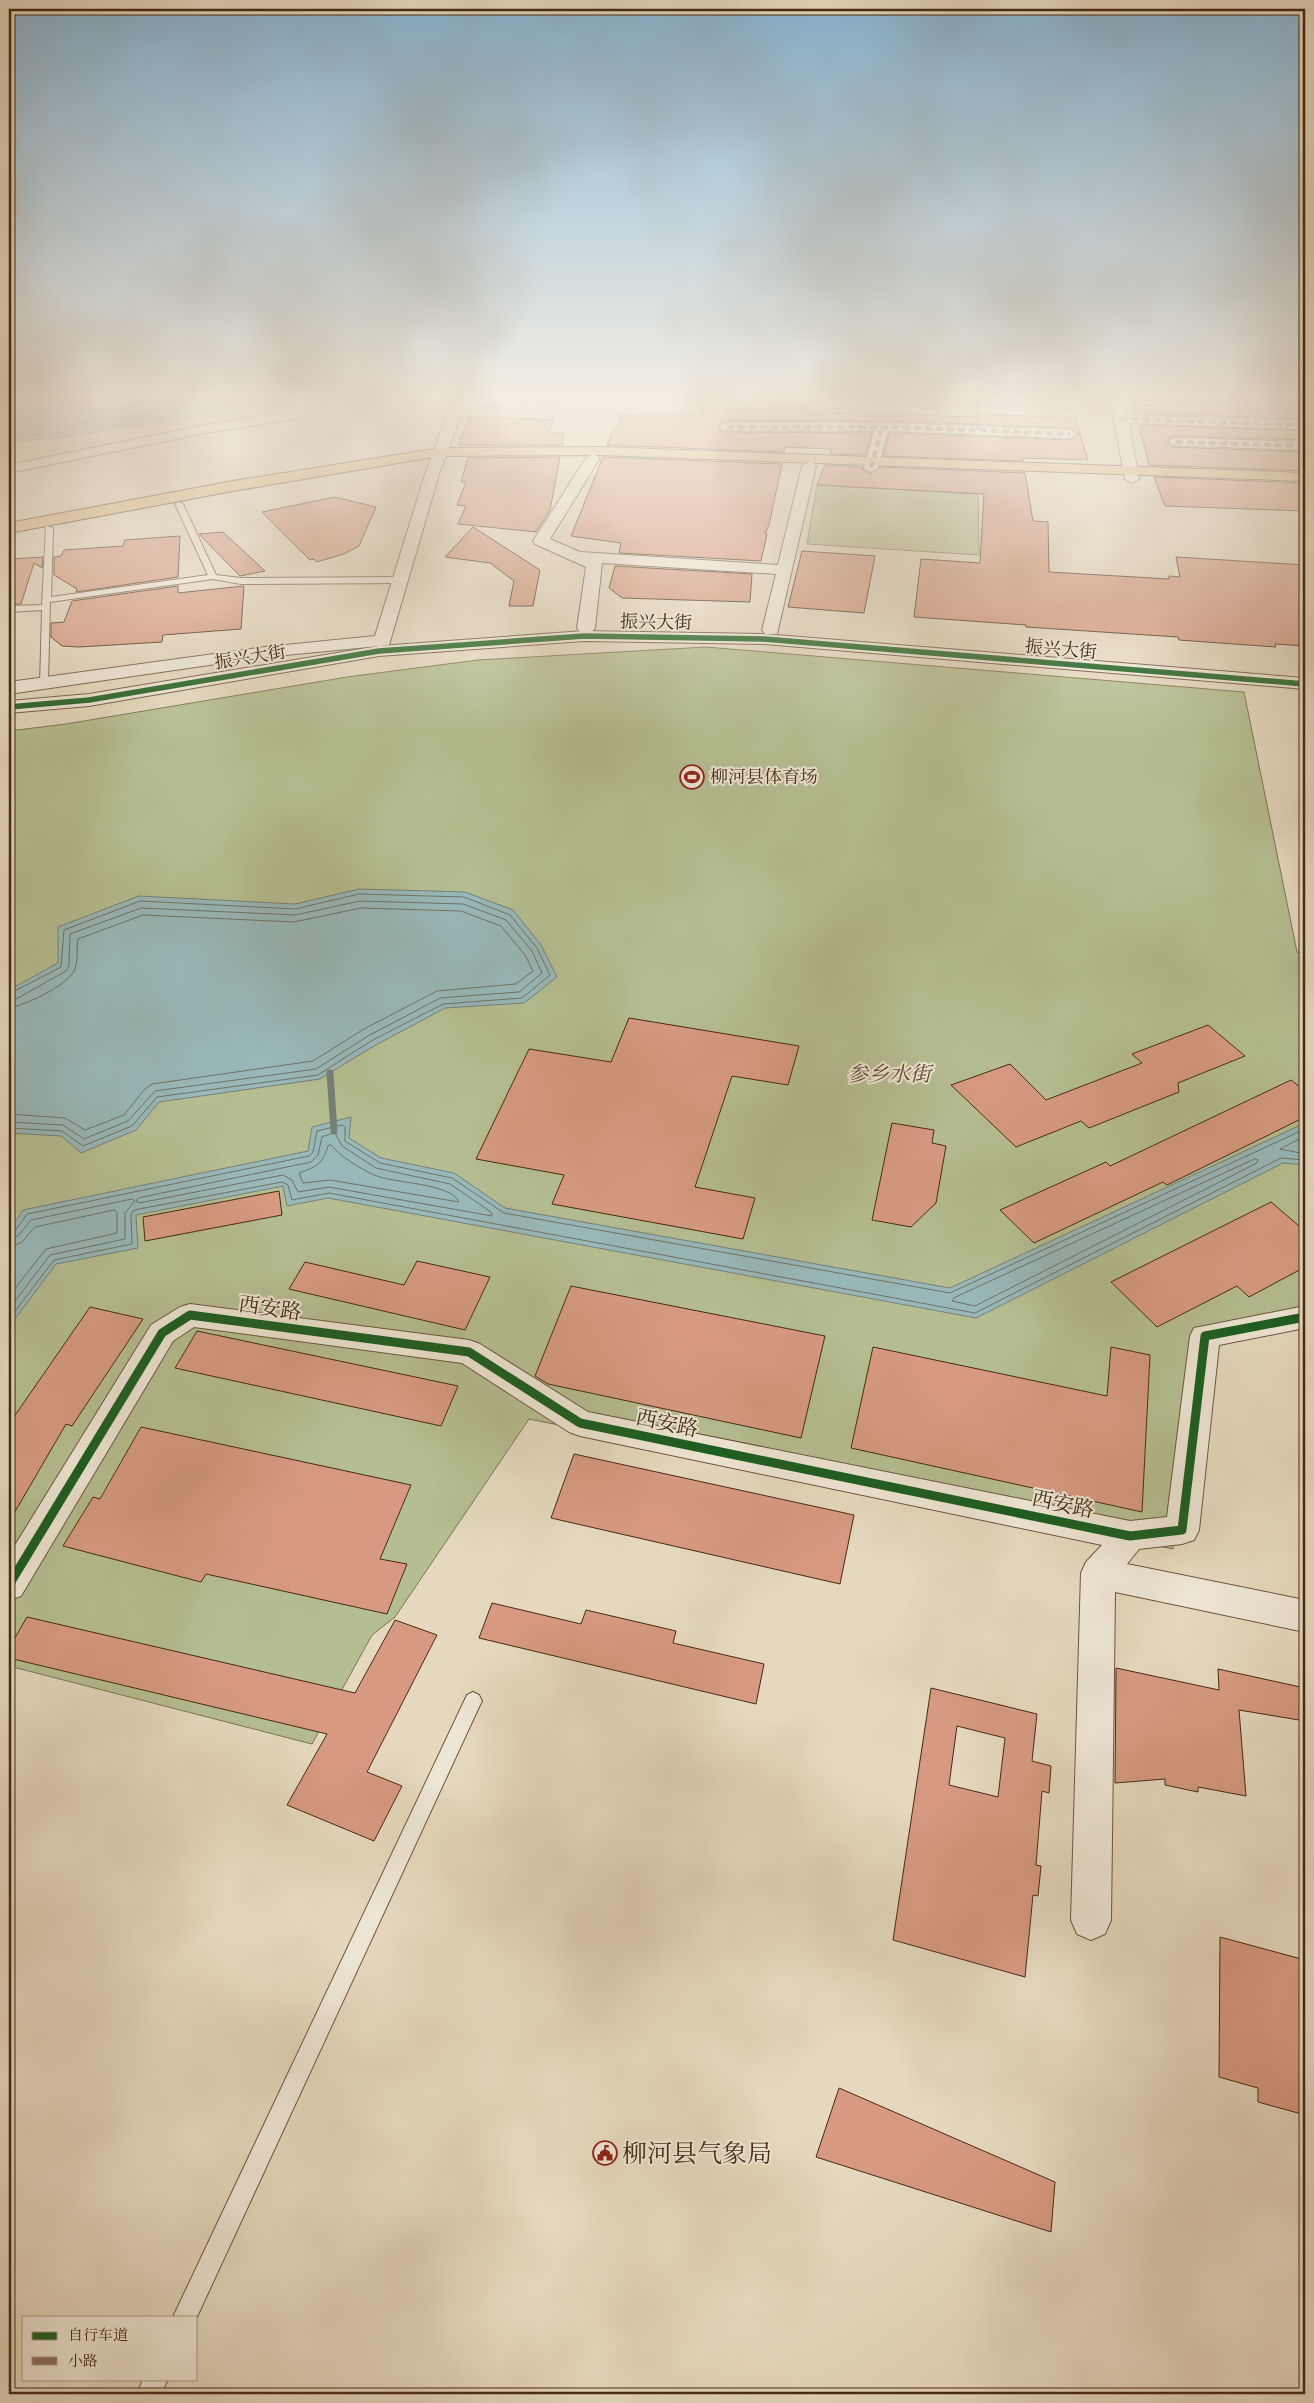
<svg xmlns="http://www.w3.org/2000/svg" width="1314" height="2403" font-family="Cardo,'Noto Serif SC',serif">
<rect width="100%" height="100%" fill="#e5d8be"/>
<filter id="stains"><feTurbulence type="fractalNoise" baseFrequency=".004" numOctaves="4"/><feColorMatrix values="0 0 0 0 .2 0 0 0 0 .09 0 0 0 0 .02 0 0 0 .5 -.17"/></filter>
<radialGradient id="worn" r=".72"><stop offset=".6" stop-color="#630" stop-opacity="0"/><stop offset="1" stop-color="#630" stop-opacity=".3"/></radialGradient>
<path fill="#b5be91" stroke="#7e7452" d="M817,485L978,494L979,555L807,544Z
M706,647L1244,692L1297,952L1305,954V1328L1198,1348L1173,1549L529,1419L395,1617L372,1635L312,1744L9,1666V731L66,724L347,677L478,660Z"/>
<path fill="#98b8b9" stroke="#778077" d="M9,399H307L65,437L9,442Z
M359,889L465,892L513,910L541,945L557,977L524,1003L445,1008L374,1046L320,1079L159,1102L136,1130L81,1153L61,1136L9,1133V990L58,963V927L139,896L295,904Z
M351,1117L349,1138L381,1158L454,1173L505,1208L950,1288L1305,1123V1165L1283,1163L976,1318L328,1198L287,1206L283,1186L136,1215L138,1248L56,1264L9,1327V1231L23,1210L308,1151L312,1127Z"/>
<g fill="none" stroke-linecap="round" stroke-linejoin="round">
<path stroke="#6f7266" stroke-width="1" d="M9,424L186,399
M9,431L64,426L234,399
M9,437L65,432L275,399
M9,994L61,967L64,930L140,901L295,909L359,894L464,897L510,915L537,948L550,975L522,998L443,1004L371,1041L318,1075L157,1097L132,1126L83,1146L62,1131L9,1128
M9,1000L16,999L66,971L69,965L70,934L141,908L295,915L360,901L463,904L506,920L532,951L542,973L519,992L440,998L368,1036L316,1069L155,1091L128,1121L84,1139L63,1125L9,1122
M9,1008C26,1005 66,986 74,971C79,962 76,949 78,939L143,915L294,922L361,908L461,911L501,926L525,955L533,971L516,984L437,991L364,1029L313,1061L152,1084L144,1090L124,1115L85,1130L65,1118L9,1114
M335,1133L342,1146L376,1168L450,1184L491,1212L492,1216L329,1187L298,1192L292,1180L283,1175L139,1203L136,1201L138,1198L311,1162L318,1155L322,1137Z
M1305,1136L1280,1149L1305,1154
M331,1145C341,1157 358,1167 372,1174C391,1184 450,1182 459,1202L330,1180L303,1183L299,1173C316,1167 323,1164 328,1146Z
M1255,1159L1258,1160L1257,1163L975,1306L952,1301L954,1298Z
M9,1233L15,1231L27,1214L309,1156L313,1152L317,1131L342,1125L345,1127V1141L380,1163L452,1178L504,1213L950,1293L1305,1129
M9,1239L18,1236L31,1220L132,1199L135,1201L125,1213V1239L50,1255L9,1309
M9,1247L21,1243L35,1227L114,1210L117,1212V1233L46,1249L9,1296
M9,1319L54,1260L132,1244L131,1215L134,1210L282,1182L288,1185L292,1200L329,1193L975,1313L1281,1158L1305,1160"/>
<path stroke="#778077" stroke-width="7" d="M330,1073L334,1131"/>
</g>
<path fill="#d79a81" stroke="#462b14" fill-rule="evenodd" d="M759,399H839L841,402L807,403L799,410L808,415L851,413L981,417L980,414L1075,418L1088,460L1022,458L1023,461L883,456L889,433L1070,440L1079,435L1070,428L890,421H727L722,422L718,426L722,432L872,433L866,455L830,454L831,449L785,447L784,452L607,445L614,428H617L621,415L703,414L698,402Z
M1133,404L1305,411V419L1136,413Z
M470,416L553,420L549,433H564L562,445H458Z
M1139,425L1305,431V440L1176,436L1171,437L1167,441L1171,447L1305,452V471L1149,465Z
M560,457L550,510L536,532L458,524L466,506L457,505L466,482H461L468,458Z
M603,457L782,464L769,525L765,534H767L761,561L619,553L621,543L571,536Z
M825,465L862,467L863,470L870,474L880,467L1025,473L1033,521L1048,522L1049,572L1169,579V576L1180,577L1176,557L1305,565V646L1275,644L1276,647L1179,640L1178,637L1026,627V625L914,617L921,559L980,563L984,494L817,485Z
M1154,477L1305,483V511L1165,506Z
M335,497L376,507L359,546L344,554L317,562L314,559L310,560L262,512Z
M473,527L540,570L533,606H509L514,581L490,563L445,557Z
M223,532L265,571L240,576L199,534Z
M180,536L178,577L76,592L77,589L54,575V557L61,556L64,550L123,546L125,540Z
M802,551L875,556L864,613L788,607Z
M43,557L42,568L34,563L21,604H9V559Z
M615,566L752,574L750,602L622,598L609,588Z
M178,586V593L244,586L241,629L163,635L162,642L79,647L62,646L51,637V623L64,622L72,601Z
M629,1018L799,1046L788,1085L732,1076L695,1187L755,1198L743,1239L552,1204L564,1175L476,1159L529,1049L611,1062Z
M1208,1025L1245,1056L1178,1083L1179,1092L1089,1128L1081,1121L1016,1147L951,1085L1010,1064L1046,1100L1142,1063L1132,1054Z
M1291,1080L1305,1091V1117L1167,1185L1163,1182L1034,1243L1000,1210L1106,1162L1110,1166Z
M892,1123L934,1130L932,1143L946,1146L936,1203L911,1227L872,1220Z
M279,1191L282,1215L145,1241L143,1217Z
M1271,1202L1305,1231V1267L1249,1297L1237,1286L1157,1327L1111,1282Z
M417,1261L490,1277L465,1330L289,1289L305,1262L404,1285Z
M571,1286L825,1336L801,1438L548,1384L535,1376Z
M90,1307L143,1319L72,1426L66,1424L9,1522V1424Z
M197,1331L458,1386L441,1426L175,1368Z
M873,1347L1107,1396L1111,1347L1150,1355L1142,1512L851,1448Z
M141,1427L411,1485L380,1559L407,1564L387,1614L206,1574L201,1582L63,1546L93,1497L100,1499Z
M574,1454L854,1515L840,1584L551,1518Z
M492,1603L581,1624L586,1610L676,1631L673,1643L764,1664L756,1704L479,1638Z
M27,1617L355,1693L395,1620L437,1635L367,1772L402,1786L374,1841L287,1805L327,1734L9,1658V1648Z
M1116,1668L1219,1690L1218,1669L1305,1688V1721L1239,1710L1246,1796L1198,1787V1792L1165,1785V1779L1115,1783Z
M931,1688L1037,1714L1032,1761L1051,1766L1049,1793L1042,1791L1036,1865L1041,1866L1038,1896L1033,1895L1025,1977L893,1940ZM957,1726L1005,1738L998,1797L949,1785Z
M1220,1937L1305,1960V2115L1258,2102V2088L1219,2077Z
M839,2088L1055,2182L1051,2232L816,2157Z"/>
<g fill="none" stroke-linecap="round" stroke-linejoin="round">
<g stroke="#6e563e" stroke-width="2">
<path id="service" d="M179,502L183,504L216,575L241,578L400,577L404,580L400,583L241,584L213,579L50,602L48,683L40,685L42,610L9,612V606L42,605L46,526L53,528L51,597L208,575L175,504Z
M473,1692L479,1695L482,1701L479,1707L196,2319V2317H173L467,1695Z
M143,2379H168L161,2394H137Z"/>
</g>
<g stroke="#6e563e" stroke-width="2">
<path id="minor" d="M369,399H401L394,403L205,433L9,473V465L205,425Z
M869,399H1036L1074,400L1081,404L1074,408L887,403L847,412L808,413L801,409L808,405L847,404Z
M1110,399H1124L1127,415L1305,421V429L1129,423L1139,479L1132,483L1125,479Z
M1171,399H1305V407L1178,403Z
M458,400L465,404L440,471L389,645L265,657L9,694V682L265,647L375,636L426,471L451,404Z
M727,423H890L1070,430L1077,434L1070,438L888,431L878,468L871,472L864,468L874,431L722,430L720,427L722,424Z
M1176,438L1305,442V450L1171,445L1169,442L1171,439Z
M593,454L600,458L550,539L580,552L778,565L802,466L809,462L814,463L816,466L777,634H765L762,630L776,574L602,563L595,628L592,632H580L577,628L586,567L535,544L533,541L586,458Z
M190,1304L469,1340L480,1344L588,1412L1130,1521L1167,1517L1190,1336L1194,1328L1305,1306V1328L1219,1345L1199,1530L1194,1540L1182,1544L1139,1549L1127,1564L1305,1600V1632L1115,1592L1111,1920L1105,1934L1091,1940L1077,1934L1071,1920L1081,1573L1086,1562L1102,1545L580,1436L569,1432L462,1363L194,1327L173,1341L21,1596L9,1600V1555L151,1325L180,1307Z"/>
</g>
<g stroke="#6e563e" stroke-width="2">
<path id="tertiary" d="M450,399L464,400L562,399L555,403L458,408L453,407Z
M584,631L764,634L1305,678V689L764,644L584,641L379,656L89,706L9,713V701L89,694L379,646Z"/>
</g>
<g stroke="#462b14" stroke-width="2">
<path id="primary" d="M600,447L1305,473V481L600,455L440,456L233,491L9,533V523L233,481L440,448Z"/>
</g>
<use href="#service" fill="#eee6d5" fill-rule="evenodd"/>
<use href="#minor" fill="#eee6d5" fill-rule="evenodd"/>
<use href="#tertiary" fill="#eee6d5" fill-rule="evenodd"/>
<use href="#primary" fill="#e2bc7f" fill-rule="evenodd"/>
<path stroke="#8d6e63" stroke-width="4" stroke-dasharray="7 4" stroke-linecap="butt" d="M887,399L1074,404
M1178,399L1305,403
M1212,400L1227,443
M978,401V431
M724,412L847,408L887,399
M1121,419L1305,425
M727,427H890L1070,434
M1176,442L1305,446
M871,468L882,427"/>
<g stroke="#eee6d5" stroke-width="8">
<path id="cycleway-far1" d="M9,707L89,700L379,651L584,636L764,639L1305,684"/>
</g>
<g stroke="#eee6d5" stroke-width="12">
<path id="cycleway" d="M9,1585L162,1333L190,1315L469,1352L580,1423L1130,1536L1182,1530L1205,1336L1305,1317"/>
</g>
<use href="#cycleway-far1" stroke="#1b5e20" stroke-width="5.5"/>
<use href="#cycleway" stroke="#1b5e20" stroke-width="9"/>
</g>
<linearGradient id="sky" x2="0" y2="1"><stop stop-color="#88b6d5"/><stop offset="0.54" stop-color="#f3ede2"/><stop offset="1" stop-color="#f3ede2" stop-opacity="0"/></linearGradient>
<rect width="1314" height="735" fill="url(#sky)"/>
<defs>
<g id="stadium-ring" transform="scale(1.25)"><circle r="9.5" fill="#eee6d5" stroke="#8f2418" stroke-width="1.5"/><path d="M0-5a6.5 5 0 1 0 0 10a6.5 5 0 1 0 0-10ZM-3.5-1.8h7v3.6h-7Z" fill="#8f2418"/></g>
<g id="civic-ring" transform="scale(1.25)"><circle r="9.5" fill="#eee6d5" stroke="#8f2418" stroke-width="1.5"/><path d="M-.6-6.5H3V-4.5H.6V-3L4-1V1h2V6H-6V1h2V-1L-.6-3ZM-1.2 2.5V6h2.4V2.5Z" fill="#8f2418"/></g>
</defs>
<g fill-rule="evenodd">
<use href="#stadium-ring" x="692" y="777"/>
<use href="#civic-ring" x="605" y="2153"/>
</g>
<g text-anchor="middle" stroke-width="4" stroke-linejoin="round" paint-order="stroke">
<g font-size="18" fill="#462b14" stroke="#eee6d5">
<text transform="translate(656 622) rotate(1)" y="6">振兴大街</text>
<text transform="translate(1061 649) rotate(5)" y="6">振兴大街</text>
<text transform="translate(250 657) rotate(-9)" y="6">振兴大街</text>
</g>
<g font-size="18" fill="#462b14" stroke="#eee6d5" text-anchor="start">
<text x="710" y="783">柳河县体育场</text>
</g>
<g font-size="21" font-style="italic" fill="#5c482d" stroke="#eee6d5">
<text x="889" y="1081">参乡水街</text>
</g>
<g font-size="21" fill="#462b14" stroke="#eee6d5">
<text transform="translate(270 1308) rotate(8)" y="7">西安路</text>
<text transform="translate(667 1423) rotate(12)" y="7">西安路</text>
<text transform="translate(1063 1504) rotate(12)" y="7">西安路</text>
</g>
<g font-size="25" fill="#462b14" stroke="#eee6d5" text-anchor="start">
<text x="622" y="2162">柳河县气象局</text>
</g>
</g>
<rect width="1314" height="2403" fill="none" stroke="#e5d8be" stroke-width="30"/>
<rect x="10" y="10" width="1294" height="2383" fill="none" stroke="#462b14" stroke-width="2.5"/>
<rect x="15" y="15" width="1284" height="2373" fill="none" stroke="#462b14"/>
<rect x="22" y="2316" width="175" height="65" fill="#eee6d5" stroke="#ab9b88"/>
<rect x="32" y="2332" width="25" height="8" fill="#1b5e20" stroke="#ab9b88"/>
<text x="68" y="2340" font-size="15" fill="#462b14">自行车道</text>
<rect x="32" y="2357" width="25" height="8" fill="#8d6e63" stroke="#ab9b88"/>
<text x="68" y="2366" font-size="15" fill="#462b14">小路</text>
<rect width="100%" height="100%" filter="url(#stains)"/>
<rect width="100%" height="100%" fill="url(#worn)"/>
</svg>
